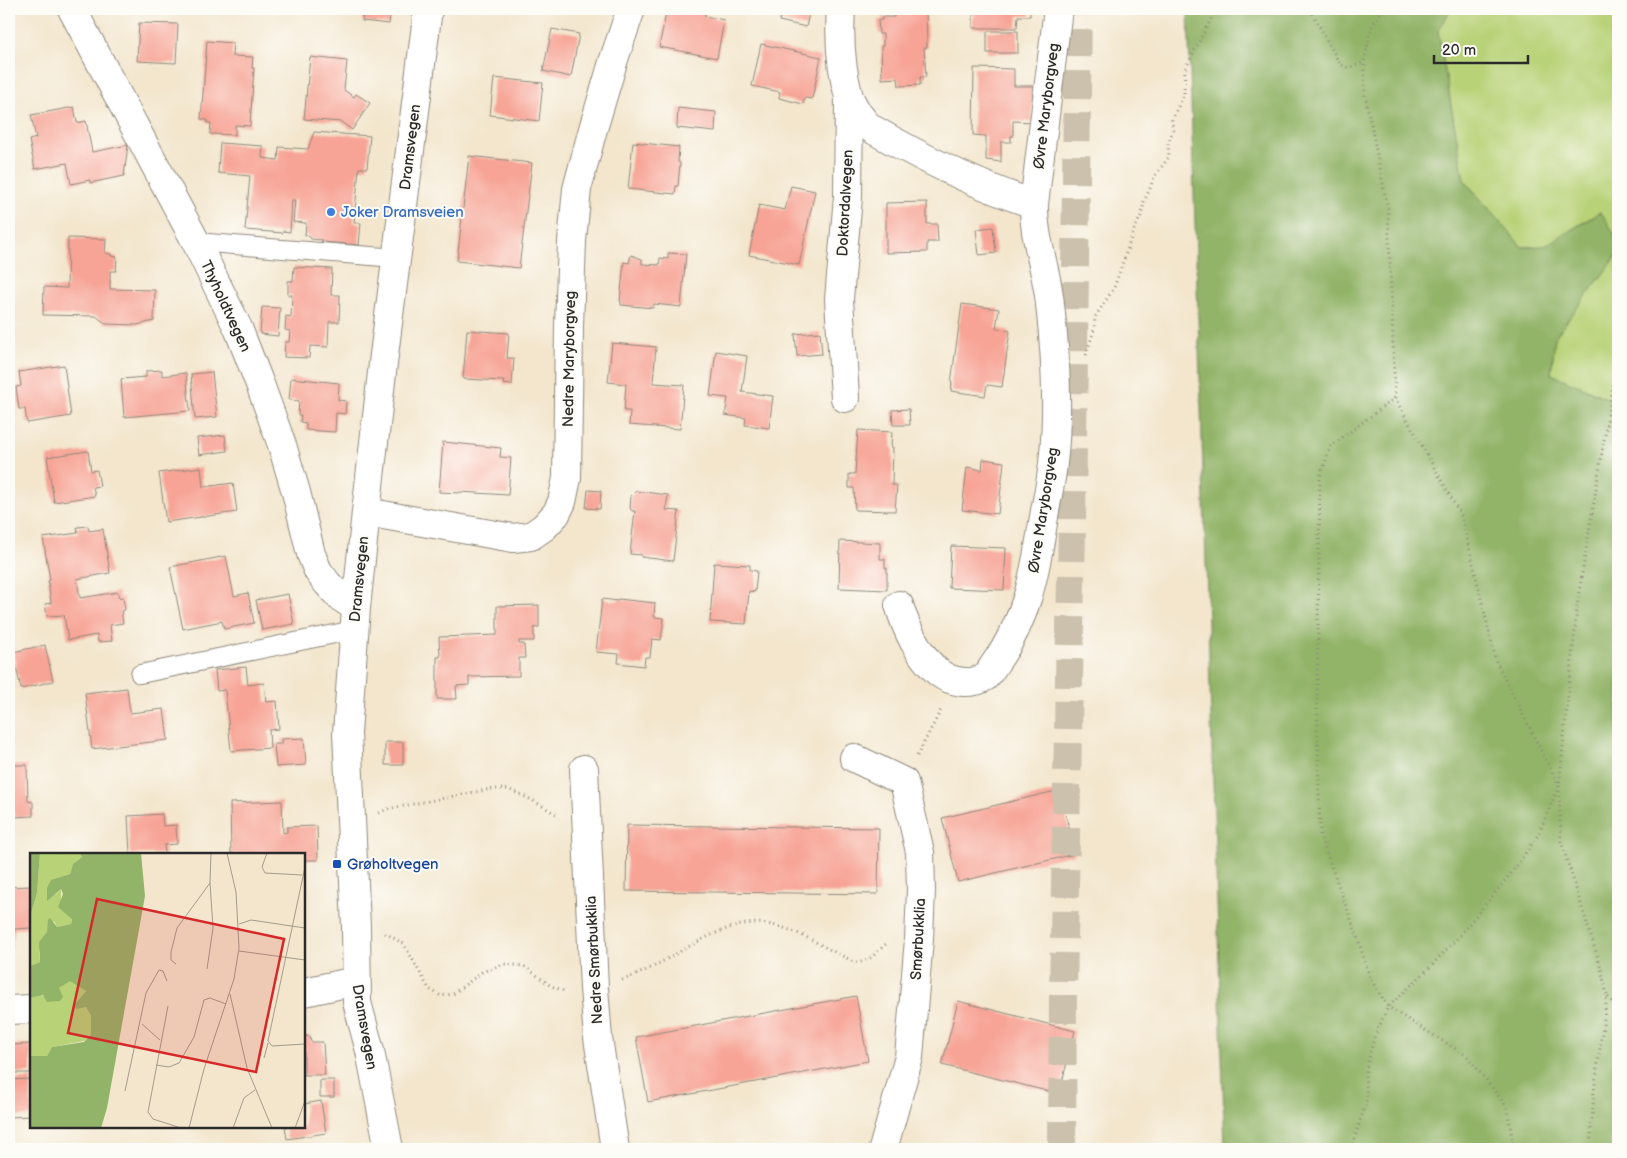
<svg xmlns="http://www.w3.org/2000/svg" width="1627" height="1158" font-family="'Balsamiq Sans',sans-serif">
<rect width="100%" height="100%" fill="#fdfcf7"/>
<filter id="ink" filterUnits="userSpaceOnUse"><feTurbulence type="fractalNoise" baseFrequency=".02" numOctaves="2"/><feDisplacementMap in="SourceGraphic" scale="10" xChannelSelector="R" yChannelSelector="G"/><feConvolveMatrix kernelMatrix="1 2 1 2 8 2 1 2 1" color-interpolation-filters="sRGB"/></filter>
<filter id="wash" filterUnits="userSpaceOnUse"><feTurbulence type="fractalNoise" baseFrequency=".0096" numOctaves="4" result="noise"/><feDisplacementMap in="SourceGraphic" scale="20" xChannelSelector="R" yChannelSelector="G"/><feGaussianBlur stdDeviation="1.12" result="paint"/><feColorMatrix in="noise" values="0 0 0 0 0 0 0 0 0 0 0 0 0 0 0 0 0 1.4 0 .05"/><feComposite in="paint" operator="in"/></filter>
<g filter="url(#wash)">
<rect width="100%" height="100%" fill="#f3e6cd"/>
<path fill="#b8d277" stroke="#727e51" d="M1451,9H1618V240L1600,212L1545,246L1522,247L1464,180L1438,31Z
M1618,254V403L1551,374L1555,337Z"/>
<path fill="#92b468" stroke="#5e704a" d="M1188,9H1451L1438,31L1464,180L1522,247L1545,246L1601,212L1618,240V254L1555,337L1551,374L1618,403V1149H1225Z"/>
<g id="blocks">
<path fill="#f7a496" d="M363,9H391L389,24L362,21Z
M667,9H706L705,16L724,20L717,58L659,47Z
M782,9H810L806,27L779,21Z
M893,9H926L927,47L924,48L926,77H920V85L899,86L898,78L882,79L881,46H883V34H879L878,20H882V17H894Z
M973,9H1030V16H1018L1017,28H973Z
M139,23L178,24L176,63L137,61Z
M552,29L579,34L571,77L543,71Z
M987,31H1018V53H987Z
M207,41L233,43L232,56L253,57L252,68H254L250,126L235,125V135L210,134L211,123H207V120L201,119Z
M761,44L821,57L812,99L805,98L803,104L779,98L780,92L752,86Z
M310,57L347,61L344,90L354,97L356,94L370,103L352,130L341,122L304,119Z
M974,68L1014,69V86H1033L1032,122L1013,121V136H1011V142H1001V162L986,160V136L973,135Z
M494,78L543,83L539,121L490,115Z
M74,107L77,123L86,121L92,152L128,145L124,176L90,183V180L71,184L67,163L35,169L29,140L36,138L31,115Z
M678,108L716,112L715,132L677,128Z
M314,132L370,136L367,168H359L354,223H361L359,245L322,242V240L311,239L308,235H305L306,223L293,222L295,200H292L290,232L283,231V233L245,230L250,176L218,173L220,143L263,146L262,158L278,160L279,147L308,149Z
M633,142L679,147L678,162L680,163L678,186H676L675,194L628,189Z
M469,156L532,163L519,268L457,261Z
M791,186L815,191L799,265L749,255L759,205L785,210Z
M927,202V224H937L938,242H927V252L886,253V203Z
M993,227L996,253L979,255L976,229Z
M68,238L106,239L105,253L111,254V256L117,257L116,271H110V289L155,290L154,321L137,325L106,324L96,316L43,315L44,287L67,288Z
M668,253L686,254L681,307L654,304L653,308L621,305V301H620L624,262L629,263L631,255L642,259V264L659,265L660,258L668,259Z
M294,267L332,269L331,295H340L339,322H329L328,347L310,346L309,358L284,357L285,342H289L290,331L285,330L286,316L291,317L292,295H288V281H293Z
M962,304L999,309L996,328L1010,331L1002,387L987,385L985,396L951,391L952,383H951Z
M262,307L280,308L278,336L260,334Z
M467,330L509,333L507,358H514L512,385L503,384L504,381L463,379Z
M820,332L822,354L797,356L795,334Z
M612,343L656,347L653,383L684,385L680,429L629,425L630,411H624L626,384L608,382Z
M716,351L747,356L742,392L773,396L769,428L745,425L746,418L725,415L728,398L710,396Z
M64,365L71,416L27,423L25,409H19L16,387L21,386L19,372Z
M162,370V376L186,373L190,411L124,417L121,379L146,377V371Z
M212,372L217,417L195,419L191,374Z
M291,378L339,383L338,400L346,401L345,414L336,413L335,432L306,430V423L300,422L301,415H298L299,401L289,400Z
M909,409L910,425H893L892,410Z
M858,430L892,432L891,447H893L892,485H897L895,511L855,510L854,488H849V474H855Z
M225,435L227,451L199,455L197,438Z
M443,442L501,448L500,457L511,458L508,495L460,492L459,493L439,492Z
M88,451L91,471L97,470L100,486L93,487L95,496L54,502L47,457Z
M983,459L1004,462L998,514L962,510L967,467L982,470Z
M201,467L203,487L233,483L237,512L166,522L159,473Z
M588,490L601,491L600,509L586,508Z
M636,491L668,495L666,510L679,511L673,561L641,557L642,555L630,554L635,511H632L630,508L631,496Z
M88,526L89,531L103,529L110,573L77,579L80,598L118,592L119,598L123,597L125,610L121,611L123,623L110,625L112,641L98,642L97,635L68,640L64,615L47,616L45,604L51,603L48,581L50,580L43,538L78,533L77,527Z
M840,541L880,543V559H885V568H887V590L839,588Z
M951,546L1006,548L1004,590L949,588Z
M226,556L234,596L248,593L254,623L224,629L222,621L183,629L170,567Z
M714,563L750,565V570L757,571L755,592L749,591L746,624L710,622Z
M288,594L294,624L262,630L256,600Z
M602,599L618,601V599L655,603L654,617L664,618L661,640L652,639L650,657H645L644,666L618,663L619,654L596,652Z
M539,605V627L534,628V641H519V644H524L525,658H519V676L469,677V685L456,686L457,699H437V657H440L439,637L497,635V606Z
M45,645L53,681L21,689L13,652Z
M246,667L248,685L264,683L266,702L277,701L279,729L269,730L270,748L231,751L225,690L217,691L215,670Z
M127,688L130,713L164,709L168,740L92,749L85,693Z
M304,738L306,765L276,767L274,744H282L281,739Z
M385,742H403V765H385Z
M9,754H11V765H27L28,801L33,802V816L14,817L13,805L9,806Z
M1060,790L1075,854L958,882L942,818Z
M282,801L283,833L287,832V827L317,826L318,860H304V854L288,853L231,854L230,803Z
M162,814L163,826L176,825L177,844L164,845L165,854H130L128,816Z
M627,825L879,828L878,894L626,891Z
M31,886V928L15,929L9,959V887Z
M856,996L868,1061L648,1102L636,1037Z
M958,1001L1075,1031L1059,1094L942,1065Z
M304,1036H310L311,1042H323L325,1075H304Z
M31,1044V1073H9V1045Z
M31,1079V1116L9,1117V1080Z
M320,1080H334V1097H320Z
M321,1101L326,1133L287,1139L285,1127H304V1104Z"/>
</g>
</g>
<g filter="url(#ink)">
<use href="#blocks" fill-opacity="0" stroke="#8f887c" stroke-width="1"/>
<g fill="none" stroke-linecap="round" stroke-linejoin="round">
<path stroke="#cbc1ad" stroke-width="28" stroke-dasharray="28 14" stroke-linecap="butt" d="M1062,1149L1063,991L1072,525L1078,9"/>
<g stroke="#8f887c" stroke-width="20">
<path id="lane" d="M196,242L396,258
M140,674L354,630"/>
</g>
<g stroke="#8f887c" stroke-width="30">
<path id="street" d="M72,9L196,242L238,328L261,387L282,445L296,492L311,554L318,571L327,583L340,597L356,608
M841,9C839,38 841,69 849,97L848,197L839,299L845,398
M849,97C855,110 861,120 872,129C924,159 977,186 1034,204
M366,512L513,538L531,536L544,527L556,514L562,502L567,478L569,326L572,241L577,189L593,129L614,59L631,9
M899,605C907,631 918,655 939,673C951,682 971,686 985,677C989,674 991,669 994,665C1026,622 1035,574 1043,523C1046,503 1051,483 1053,463C1059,410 1056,357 1050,304C1047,270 1033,238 1034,204L1058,9
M854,758L904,782L920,852L921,890L919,939L909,1057L883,1149
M584,769L594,988L598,1038L615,1149
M304,992L356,981
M9,1010L31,1009
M389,1149L370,1051L357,1002L356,926L347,733L356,608L366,512L384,355L428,9"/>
</g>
<path stroke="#8f887c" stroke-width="3" stroke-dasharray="1 4" stroke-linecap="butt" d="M1310,9L1340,64L1348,68L1364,62
M1086,355L1094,330L1095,317L1114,288L1134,230L1142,214L1144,201L1149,191L1154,177L1169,157L1168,143L1173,130L1172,120L1184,94L1185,69L1216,9
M1395,398L1331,446L1320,477L1317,704L1320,836L1356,933L1370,978L1388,1007L1467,1056L1507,1107L1514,1149
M917,756L942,708
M379,813L387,809L491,789H508L532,800L556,814
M385,933L404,944L429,989L441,996L453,994L482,972L504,964L524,966L551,986L564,991
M622,980C666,967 720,916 767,924C801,929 828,952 859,963L872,957L888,942
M1608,997L1618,1009
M1351,1149L1367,1099L1365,1074L1374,1038L1388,1007L1422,975L1455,941L1513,871L1538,835L1559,786L1496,661L1462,517L1395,398L1388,209L1365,95L1364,62L1371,28L1383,9
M1590,1149L1594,1091L1607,996L1601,968L1561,841L1559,786L1578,599L1617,361L1618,348"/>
<use href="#lane" stroke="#fff" stroke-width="18"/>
<use href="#street" stroke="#fff" stroke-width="28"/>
</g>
</g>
<circle fill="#3f7fe0" stroke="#fdfcf7" stroke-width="2" cx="331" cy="212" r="5"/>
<rect fill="#1a4fb4" stroke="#fdfcf7" stroke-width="2" x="332" y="859" width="10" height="10" rx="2.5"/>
<g text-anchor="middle" stroke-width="4" stroke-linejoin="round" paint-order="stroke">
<g font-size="15" fill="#2b2b2b" stroke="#fdfcf7">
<text transform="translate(1046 106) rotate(-83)" y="5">Øvre Maryborgveg</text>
<text transform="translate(410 147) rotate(-83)" y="5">Dramsvegen</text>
<text transform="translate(845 203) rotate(-87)" y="5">Doktordalvegen</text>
<text transform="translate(226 306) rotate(65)" y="5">Thyholdtvegen</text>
<text transform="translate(569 359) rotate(-89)" y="5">Nedre Maryborgveg</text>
<text transform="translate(1043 510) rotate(-81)" y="5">Øvre Maryborgveg</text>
<text transform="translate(359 579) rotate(-84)" y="5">Dramsvegen</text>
<text transform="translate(918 939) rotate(-87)" y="5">Smørbukklia</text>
<text transform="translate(594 960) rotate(-93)" y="5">Nedre Smørbukklia</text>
<text transform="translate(365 1027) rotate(80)" y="5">Dramsvegen</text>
</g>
<g font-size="15" fill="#366cbe" stroke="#fdfcf7" text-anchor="start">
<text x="341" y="217">Joker Dramsveien</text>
</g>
<g font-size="15" fill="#164399" stroke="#fdfcf7" text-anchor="start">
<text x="347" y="869">Grøholtvegen</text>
</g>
</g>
<g transform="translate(30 853)">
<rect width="275" height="275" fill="#f3e6cd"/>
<path d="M10,0H50L52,4L43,11L40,21L28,25L25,42L31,36V56L42,65L41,71L27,74L24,68L9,99L10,109L0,113V64L7,40ZM40,127L56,138L45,151L56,154L61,163V181L54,188L22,194L17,203H0V145L10,142L16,144Z" fill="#b8d277"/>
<path d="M0,0H10L7,40L0,64ZM50,0H111L115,43L77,255L71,275H0V203H17L22,194L54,189L61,181V163L56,154L46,156L45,151L56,138L40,128L29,135L33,144L30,148L17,149L13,142L0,145V113L10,109L9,89L17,79L18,67L20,65L27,74L41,71L42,66L28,54L33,41L31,36L17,48V35L21,27L40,21L43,11L52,4Z" fill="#92b468"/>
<path fill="none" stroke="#a39b8c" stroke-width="1" d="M237,0L232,14L235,20L272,22M275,14L238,188L242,193L275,191M209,71L221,67L275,75M209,98L275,107M146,111L141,107V99L147,75L180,30L181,0M177,116L183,75L180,30M200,141L217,215L242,275M138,153L118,259L123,266L151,275M112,171L130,187M234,205L238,190M126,212L139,214L149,210L164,184L174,147L180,145L196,151M95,238L116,140L129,117L133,118L137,128M159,275L174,216L204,126L209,95L206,39L197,0M203,275L214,245L225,237M265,275L275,248"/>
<path fill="#d62828" fill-opacity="0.15" stroke="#d62828" stroke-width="2.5" d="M67,46L254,86L226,219L38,180Z"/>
<rect width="275" height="275" fill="none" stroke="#2b2b2b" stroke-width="2.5"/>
</g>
<rect width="1627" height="1158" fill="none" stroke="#fdfcf7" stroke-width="30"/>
<path d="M1434 55v8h94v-8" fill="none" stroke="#2b2b2b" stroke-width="2.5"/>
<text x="1442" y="55" font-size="15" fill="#2b2b2b" stroke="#fdfcf7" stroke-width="4" paint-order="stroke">20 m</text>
</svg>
